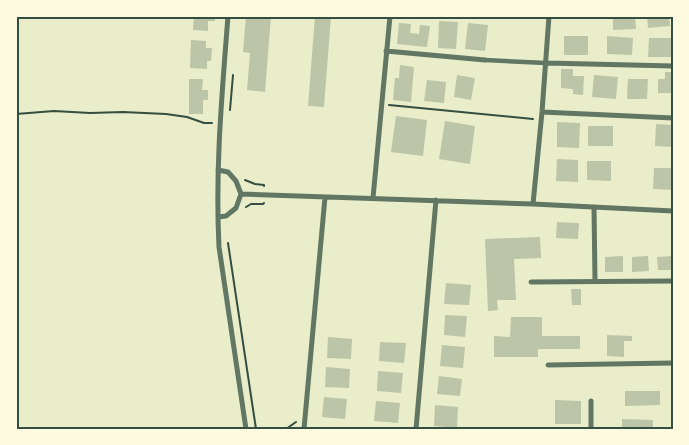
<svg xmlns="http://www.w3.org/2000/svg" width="689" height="445" font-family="'Open Sans',sans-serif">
<rect width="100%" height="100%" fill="#e9edc9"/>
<path fill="#bcc5a7" d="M194,16H215V21H208V31L193,30Z
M246,16H271L265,92L247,90L250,53L243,52Z
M315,16H331L324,107L308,106Z
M613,16H635L636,29L613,30Z
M647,16H669L670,26L648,28Z
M439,21L458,22L456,49L438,48Z
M399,23L411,24L410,33L419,34L420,25L430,26L427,47L397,44Z
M468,23L488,25L485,51L465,49Z
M564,36H588V55H564Z
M607,36L633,38L632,55L607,54Z
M649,38H673V57H648Z
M191,40L206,41V48H212L211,61H207V69L190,68Z
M400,65L414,67L411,102L393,100L395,78H399Z
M561,69H573V76H584L583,95L573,94V89L561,88Z
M665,72H673V93H658V79H665Z
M457,75L475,78L471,100L454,97Z
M594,75L618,77L616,99L592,97Z
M189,79H203L202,90H208V100H203V114H189Z
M628,79H648L647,99H627Z
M427,80L446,82L444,103L424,101Z
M396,116L427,120L423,156L391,152Z
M445,121L475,126L470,164L439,159Z
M557,122L580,123L579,148L557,147Z
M656,124L673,125V147L655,146Z
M588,126H613V146H588Z
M557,159L578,160V182L556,181Z
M587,161H611V181L587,180Z
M654,168H673V190L653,189Z
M557,222L579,223L578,239L556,238Z
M540,237L541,258L514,259L516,300H497L498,310L488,311L485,239Z
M623,256V272H605V257Z
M648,256L649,271L632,272V257Z
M673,256V270H658L657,257Z
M446,283L471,285L469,305L444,304Z
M571,289H581V305H572Z
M445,315L467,316L465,337L444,335Z
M511,317H542V336H580V349H538V357H494V336L510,337Z
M607,335L632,336V341H624V357L607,356Z
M328,337L352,339L351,359L327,358Z
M380,342L406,343L404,363L379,361Z
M442,345L465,347L463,368L440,366Z
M326,367L350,369L349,388L325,387Z
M378,371L403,373L401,393L377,391Z
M439,376L462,379L460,396L437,394Z
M625,391H660V405L625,406Z
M324,397L347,399L345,419L322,417Z
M555,400L581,401V424H555Z
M376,401L400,403L398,423L374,421Z
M435,405L458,407L457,428L434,426Z
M622,419L653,420V429H622Z"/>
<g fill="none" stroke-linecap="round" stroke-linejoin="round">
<path stroke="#344e41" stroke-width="2" d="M389,105L533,119
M230,110L233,75
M16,114L54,111L90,113L123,112L166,114L187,117L204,123H212
M245,180L255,184L264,185V186
M246,207L251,204H263L264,203
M228,243L256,429
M286,429L296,422"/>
<path stroke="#617663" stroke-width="4.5" d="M485,60L546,63"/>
<path stroke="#617663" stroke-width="5" d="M228,16C222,94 215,169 219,247L246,429
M386,51L485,60
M546,63L673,66
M542,112L673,118
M241,194L533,204L673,211
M373,198L390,16
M533,204L542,112L549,16
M594,207L595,281
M218,217L226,216L236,208L241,194L236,181L228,172L218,170
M531,282L673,281
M548,365L673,363
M304,429L325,197
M416,429L436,200
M591,429V401"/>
</g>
<rect width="689" height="445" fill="none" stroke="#fefae0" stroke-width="35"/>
<rect x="18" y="18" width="654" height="410" fill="none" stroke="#344e41" stroke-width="2"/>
</svg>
